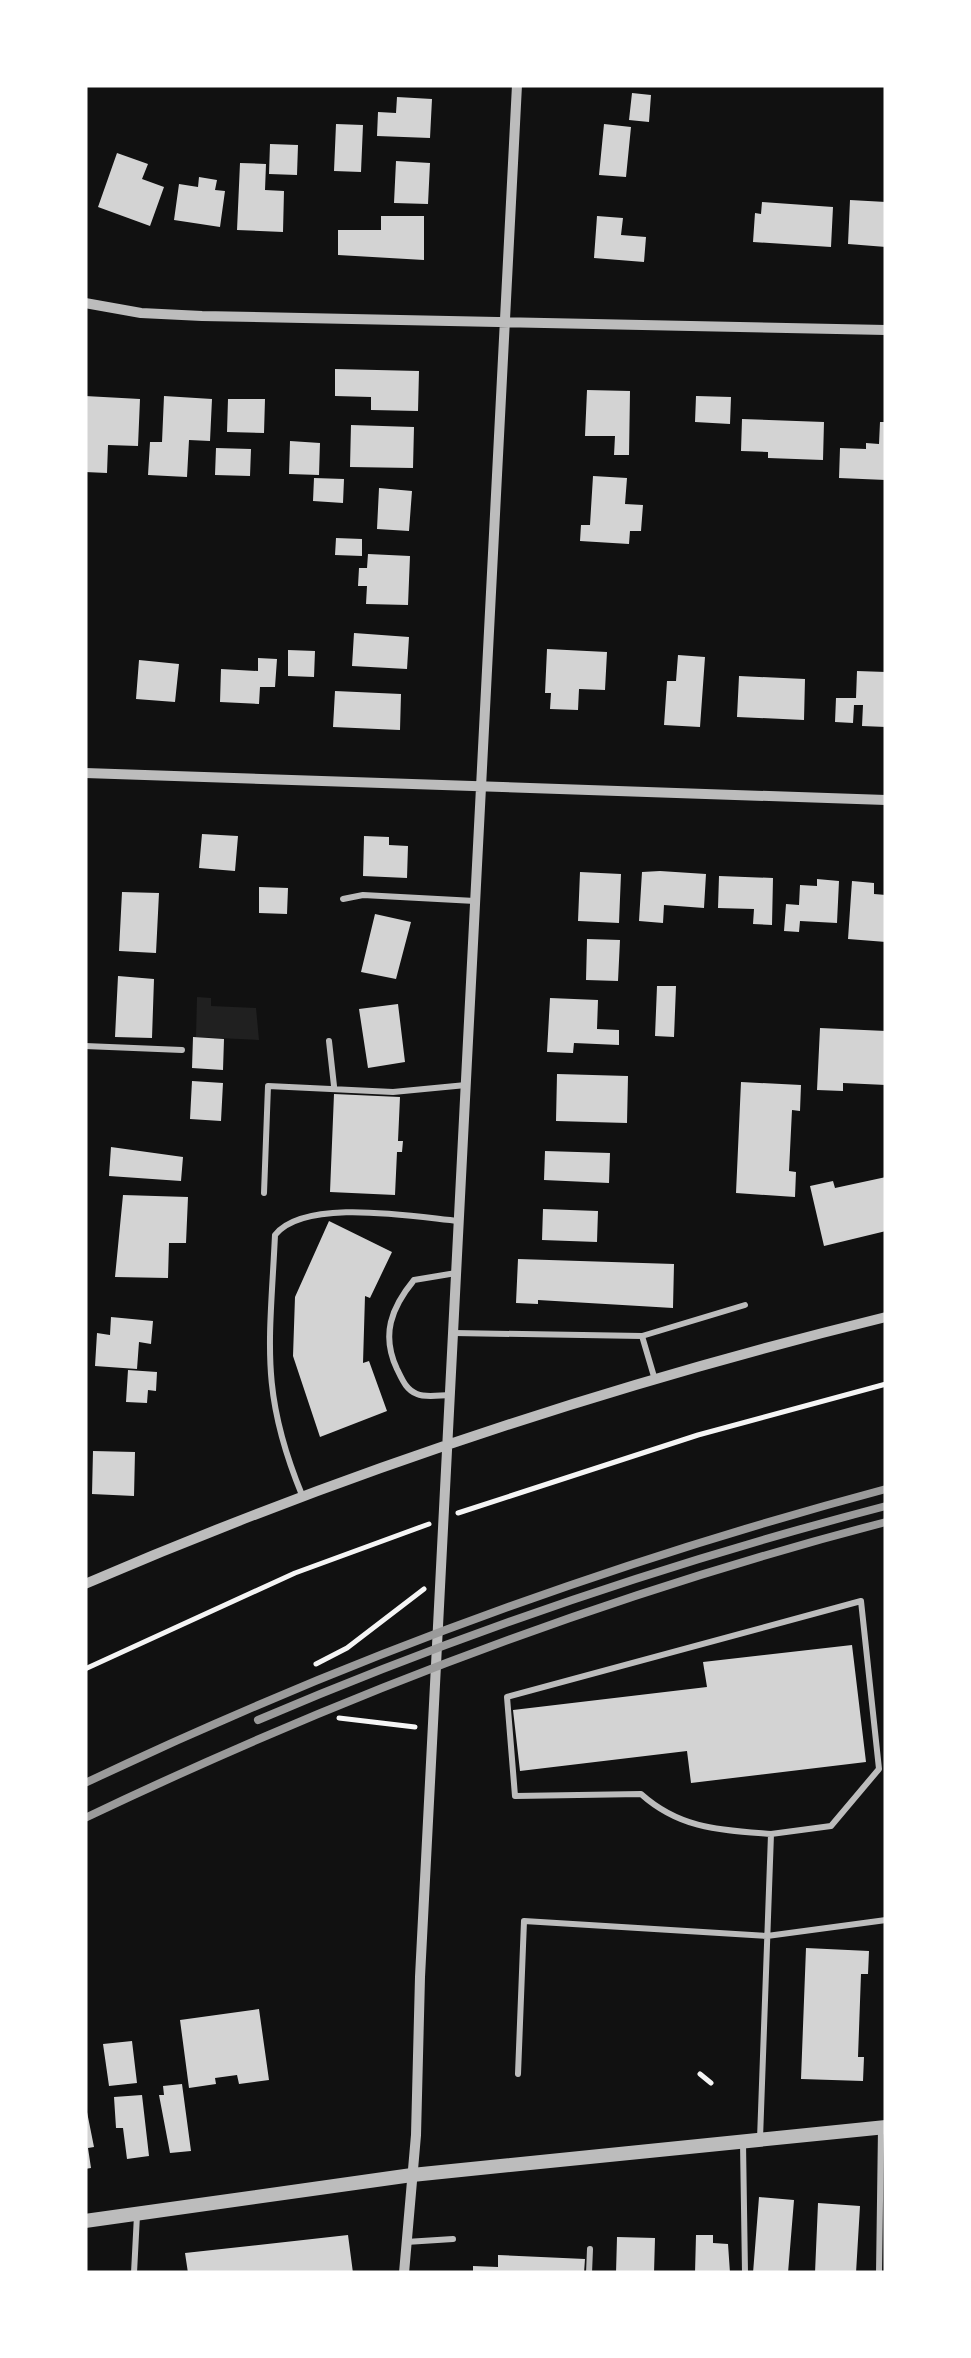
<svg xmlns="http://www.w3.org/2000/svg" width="971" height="2358" font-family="Jost,sans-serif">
<rect width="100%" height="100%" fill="#111"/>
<path fill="#202020" d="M197,997L211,998V1006L256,1008L259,1040L196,1037Z"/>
<path fill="#d3d3d3" d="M632,93L651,95L649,122L629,120Z
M397,97L432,99L430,138L377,136L378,112L396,113Z
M336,124L363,125L361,172L334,171Z
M604,124L631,127L626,177L599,175Z
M270,144L298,145L297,175L269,174Z
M117,153L148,164L142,179L164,187L150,226L98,207Z
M396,161L430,163L428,204L394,203Z
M240,163L266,164L265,190L284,191L283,232L237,230Z
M199,177L217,180L215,190L225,191L220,227L174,220L179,184L198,187Z
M850,200L886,202V247L848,244Z
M762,202L833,207L831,247L753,242L755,213L761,214Z
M381,216H424V260L338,255V230H381Z
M597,216L623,218L621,235L646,237L644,262L594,258Z
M335,369L419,371L418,411L371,410V397L335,396Z
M587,390L630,391L629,455H614L615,436H585Z
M85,396L140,399L138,446L108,445L107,473L85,472Z
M164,396L212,399L210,441L189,440L187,477L148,475L150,442H162Z
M696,396L731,397L730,424L695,422Z
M228,399H265L264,433L227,432Z
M742,419L824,422L823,460L768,458V452L741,451Z
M880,422H886V480L839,478L840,448L866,449V443L879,444Z
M351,425L414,427L413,468L350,467Z
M290,441L320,443L319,475L289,474Z
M216,448L251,449L250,476L215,475Z
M593,476L627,478L625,504L643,505L641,531H630L629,544L580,541L581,525H590Z
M314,478L344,479L343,503L313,501Z
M379,488L412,491L409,531L377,529Z
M336,538L362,539V556L335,555Z
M368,554L410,556L408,605L366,604L367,586H358L359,568H367Z
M354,633L409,637L407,669L352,666Z
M547,649L607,652L605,690L579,689L578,710L550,709L551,693H545Z
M288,650L315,651L314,677L288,676Z
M678,655L705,657L700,727L664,725L667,681H676Z
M258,658L277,659L275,687H260L259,704L220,702L221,669L258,671Z
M139,660L179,664L175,702L136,699Z
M857,671L886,672V727L862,726L863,705H854L853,723L835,722L836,698H856Z
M739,676L805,679L804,720L737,717Z
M335,691L401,694L400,730L333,727Z
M202,834L238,836L235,871L199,868Z
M364,836L389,837V845L408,846L407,878L363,876Z
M660,871L706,874L704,908L664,905L663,923L639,921L642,872Z
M580,872L621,874L619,923L578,921Z
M719,876L773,878L772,925L753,924L754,909L718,908Z
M817,879L839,881L837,923L800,921L799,932L784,931L786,904L799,905L800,885L817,886Z
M852,881L874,883V894L886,895V942L848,939Z
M259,887L288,888L287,914L259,913Z
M122,892L159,893L156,953L119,951Z
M375,914L411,922L396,979L361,972Z
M587,939L620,940L618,981L586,980Z
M118,976L154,979L152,1038L115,1037Z
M657,986H676L674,1037L655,1036Z
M550,998L598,1000L597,1029L619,1030V1045L574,1043L573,1053L547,1052Z
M398,1004L405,1062L368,1068L359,1009Z
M820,1028L886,1031V1085L843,1083V1091L817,1090Z
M193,1037L224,1039L223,1070L192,1068Z
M557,1074L628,1076L627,1123L556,1121Z
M192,1081L223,1083L221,1121L190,1119Z
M741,1082L801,1085L800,1111L792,1110L789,1171L796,1172L795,1197L736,1193Z
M334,1094L400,1097L398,1141H403L402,1152H397L395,1195L330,1192Z
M111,1147L183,1157L181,1181L109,1176Z
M545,1151L610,1153L609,1183L544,1180Z
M886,1177V1231L824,1246L810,1186L833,1181L835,1188Z
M123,1195L188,1197L186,1243H169L168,1278L115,1277Z
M543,1209L598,1211L597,1242L542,1240Z
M329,1221L392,1252L370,1298L365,1296L363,1363L369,1361L387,1411L320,1437L293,1356L295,1297Z
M518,1259L674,1264L673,1308L538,1300V1304L516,1303Z
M111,1317L153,1321L151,1344L139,1342L137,1369L95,1366L97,1333L110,1335Z
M128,1370L157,1372L156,1391L148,1390L147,1403L126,1402Z
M93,1451L135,1452L134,1496L92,1494Z
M852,1645L866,1762L691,1783L687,1751L520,1771L513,1710L707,1687L703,1662Z
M806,1948L869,1951L868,1974H861L858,2057H864L863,2081L801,2079Z
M259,2009L269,2080L239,2084L237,2075L215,2078L216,2084L189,2088L180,2020Z
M132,2041L137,2083L109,2086L103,2044Z
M182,2084L191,2151L170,2153L159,2095H164L163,2086Z
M142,2095L149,2156L127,2159L123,2128H116L114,2097Z
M85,2102L94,2147L88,2148L91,2168L85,2169Z
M759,2197L794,2200L788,2273H753Z
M818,2203L860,2206L856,2273H815Z
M348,2235L353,2273H188L185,2253Z
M696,2235H713V2243L728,2244L730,2273H695Z
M617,2237L655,2238L654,2273H616Z
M498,2255L585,2259L584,2273H473V2266L498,2267Z"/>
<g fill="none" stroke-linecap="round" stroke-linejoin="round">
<path stroke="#f5f5f5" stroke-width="5" d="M458,1513L698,1435L886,1384
M316,1664L347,1648L424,1589
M85,1669L295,1573L429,1524
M339,1718L415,1727
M700,2074L711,2083"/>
<path stroke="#bcbcbc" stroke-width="6" d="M343,899L363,895L475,901
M329,1041L334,1086
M85,1046L182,1050
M264,1193L268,1086L393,1092L466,1085
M454,1333L642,1336L655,1380
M642,1336L745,1305
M450,1395C440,1395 426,1398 417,1394C406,1390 402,1379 397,1369C381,1335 391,1308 414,1280L456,1273
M302,1495C259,1391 270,1342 275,1235C305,1197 415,1217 459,1221
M518,2074L524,1921L767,1936L886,1920
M760,2139L771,1834L831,1826L879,1769L861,1601L507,1697L515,1796L641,1794C680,1829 720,1830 771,1834
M743,2143L745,2273
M406,2242L453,2239
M134,2273L137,2215
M589,2273L590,2249
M879,2273L881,2128"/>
<path stroke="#bcbcbc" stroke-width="10" d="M85,303L141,313L202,316L886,330
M85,773L886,800
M85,1584C343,1473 613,1384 886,1317
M404,2273L416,2135L420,1977L517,85"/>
<path stroke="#bcbcbc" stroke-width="14" d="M85,2221L412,2175L886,2127"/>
<path stroke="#9a9a9a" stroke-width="8" d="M258,1720C462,1633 671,1562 886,1506
M85,1783C344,1660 609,1563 886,1489
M85,1818C343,1695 609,1594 886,1522"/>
</g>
<rect width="971" height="2358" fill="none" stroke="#ffffff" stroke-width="175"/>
</svg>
